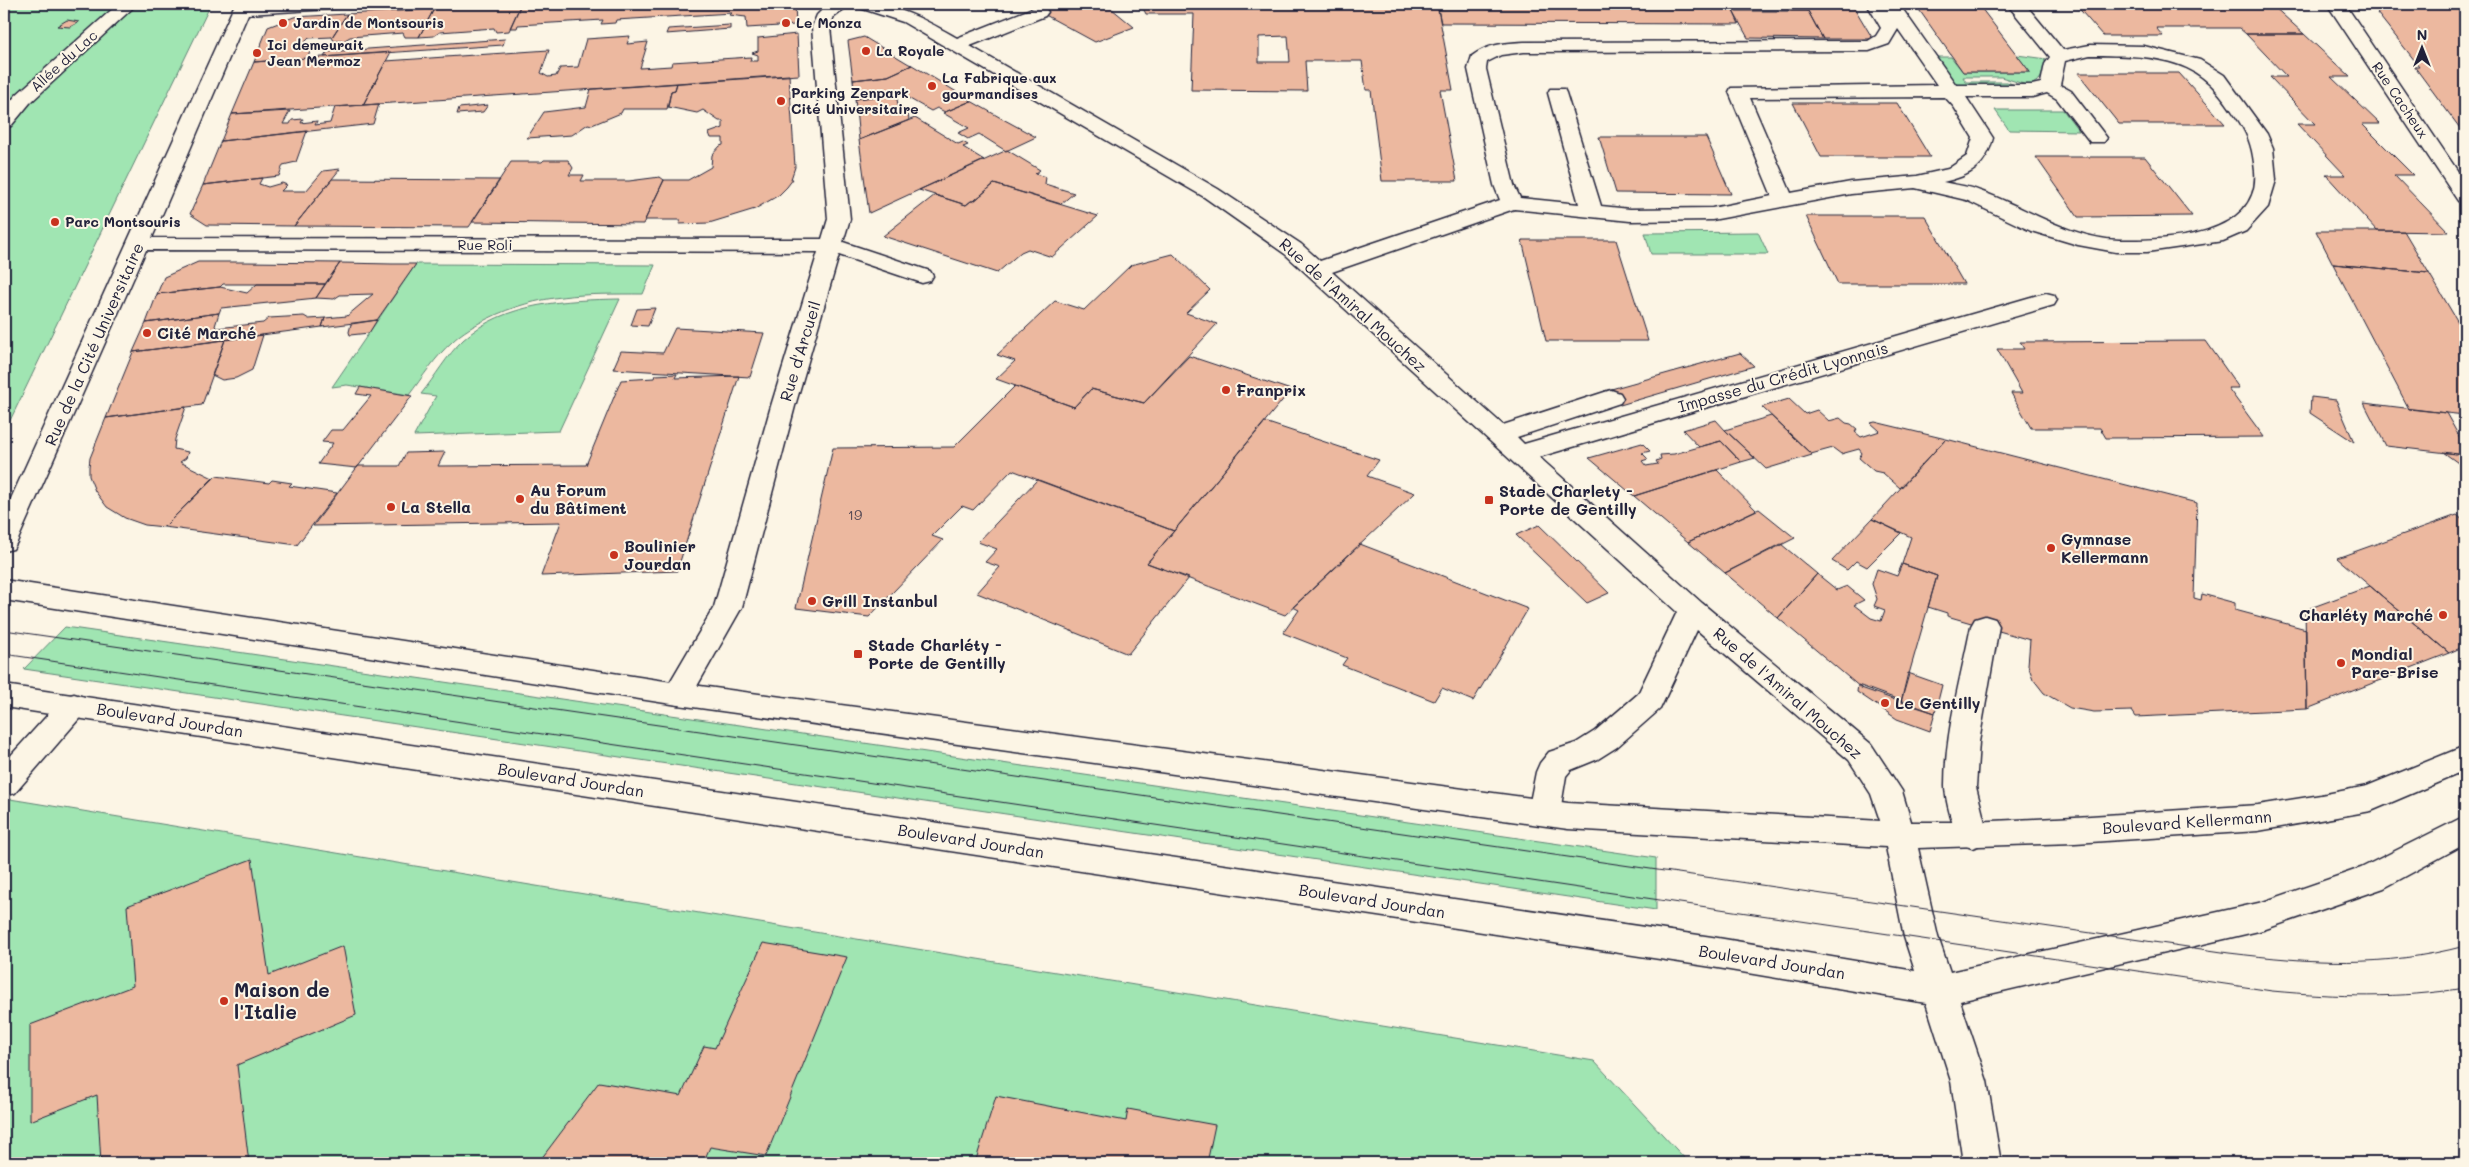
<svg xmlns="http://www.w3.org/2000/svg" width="2469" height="1167" font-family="Mali,sans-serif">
<rect width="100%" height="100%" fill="#fcf5e5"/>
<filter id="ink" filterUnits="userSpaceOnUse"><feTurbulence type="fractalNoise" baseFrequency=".02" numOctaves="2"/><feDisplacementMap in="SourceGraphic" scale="10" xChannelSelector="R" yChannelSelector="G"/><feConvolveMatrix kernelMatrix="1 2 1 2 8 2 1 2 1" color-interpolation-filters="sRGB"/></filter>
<g filter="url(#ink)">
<path fill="#a0e5b2" stroke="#618476" d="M4,4H211L4,433Z
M2017,55L2047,59L2044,61L2049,62L2040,79L2030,86L2001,77H1963L1966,82H2007L2023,88H1954L1931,57H1951L1963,72H2029Z
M1995,110H2063L2079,131L2009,130Z
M1758,232L1768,254H1651L1645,233Z
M416,264L655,265L643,294C586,294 539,293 487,319C475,325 462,332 452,342C435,357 422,378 409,395L347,385L332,387Z
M620,299L559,431L414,436L436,396L421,394C435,377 447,355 463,340C504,302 567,300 620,299Z
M65,627L1656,858V910L24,669Z
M4,798L1594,1061L1689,1163H4Z"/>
<path fill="#ecb89f" stroke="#22223b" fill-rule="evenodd" d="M521,4H795L796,25L747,28L746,17L729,15L732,13L616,20L615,23L601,24L603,20L518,25L517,28H510Z
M521,4L509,31L496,32L494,28L440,32L434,36L419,37L434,9Z
M1032,4H1106L1134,27L1095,42L1027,5Z
M1141,4H1437L1453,90H1440L1457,181H1382L1371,90H1366L1362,61H1305L1307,91L1191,90L1194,14H1146ZM1288,36L1290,62H1259V37Z
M1437,4H1730L1739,24L1441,23Z
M1786,4H1852L1873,39H1823L1808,11H1790Z
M1915,4H1978L2030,72H1963Z
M2075,4H2271L2304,34H2246L2239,28H2156L2163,36H2103Z
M2387,5H2465V135L2414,66H2419L2377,13Z
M434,9L419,37H405L403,33L350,37L343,41H334L332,37L347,14Z
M1733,11H1808L1823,39L1748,38Z
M347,14L332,37L309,38L304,43L312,44L308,58L254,62L268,27L294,17Z
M67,20L79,22L70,27L57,26Z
M730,25V29L666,34L668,29Z
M797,34L799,75L363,105L386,61L549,50L541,73L548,77L556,76L560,68L578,67L586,39L630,36L627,44L648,42L640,68L671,66L672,62L751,57L750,61H758V55L752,53L758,51V38Z
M2246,34H2304L2350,77H2331L2380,124H2362L2413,175H2394L2449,232L2377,231L2326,175H2345L2297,124H2315L2270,77H2287Z
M864,37L909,64L912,65L888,76L853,80L848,41Z
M505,39L503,45L324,57L327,52Z
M391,52L363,105L232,114L254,62Z
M912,65L960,94L971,101L945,112L937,108L931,111L901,94L855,99L853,80L888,76Z
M2078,73H2179L2225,124H2119Z
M789,75L795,167L791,179H793L787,187L779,195L755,209L709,223L679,224L681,220H645L664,180H688L711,167L712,155L720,146L723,145V138H711L709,133L723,128V121H719L703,110L697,113L668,107L671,91L675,90L677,83Z
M677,83L675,90L671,91L667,109H623L621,113L592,125L588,124L572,135L527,138L544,112L586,107L591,89Z
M896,94L900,115L908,114L909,120L859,140L855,99Z
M971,101L1001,118L1036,137L1006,151L979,134L968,139L958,133L969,128L943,113Z
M1793,103H1897L1930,157H1821Z
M379,104L373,124L221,141L232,114L290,111L283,124H290L292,120L303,119L301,123L317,121L315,125L330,123L335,107Z
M488,105L483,112L457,114L459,108Z
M915,118L958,144L963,142L968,145L963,147L984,160L869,213L859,140Z
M307,131L296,162L283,165L279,176L203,185L221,141Z
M1599,137H1706L1731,194L1616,193Z
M1007,150L1040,170L1035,174L1046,177L1045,184L1074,193L1061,204L994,184L974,201H971L966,205L919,190Z
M2036,157H2145L2192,216L2078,217Z
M544,160H568L573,168L569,175H584L581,181H629L660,177L664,180L643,224L472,222L511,162H542Z
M340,169L294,226L207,225L190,214L203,185L262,178L259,184L268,187L282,183L287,185L281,191H306L323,171Z
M332,179L500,180L469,227L294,226Z
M994,184L1098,216L1052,257L1028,249L1021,252L997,273L883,236L935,195L966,205L971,201H974Z
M1806,216H1925L1964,284H1838Z
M2316,231H2404L2429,273L2333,264Z
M1522,240H1616L1648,341H1546Z
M1173,254L1210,290L1186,313L1217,324L1144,403L1091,389L1074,407L996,379L1015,361L997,355L1055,301L1084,310L1131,265Z
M198,262H243L340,263L325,284H223L220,287L157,294L164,277Z
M340,263L392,264H416L377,320L322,327L325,318L347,316L373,294L340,295L334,299L316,298Z
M2333,264L2429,273L2465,334V415L2409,409Z
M257,284H325L316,298L221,308L219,313L146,323L157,294L220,287L247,293Z
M655,308L648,326L631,325L637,309Z
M219,313L215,326L217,328L263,323L269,318L304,316L309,319L325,318L322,327L133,352L146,323Z
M377,320L369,333L350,335L349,332L351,324Z
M675,328L764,333L750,377L613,369L621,351L663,353Z
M263,335L252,370L236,378L222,380L212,375L225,340Z
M225,340L202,405L106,418L133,352Z
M2206,341L2239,388H2228L2264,437L2106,438L2100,428H2031L2011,393H2022L1997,349H2024L2020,342Z
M1740,353L1754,366L1620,405L1604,391Z
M1189,356L1291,390L1174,531L1012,470L973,510L962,506L932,536L943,540L869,617L796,608L833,448L954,447L1015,386L1074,407L1091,389L1144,403Z
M677,374L675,378L739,376L677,571L541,576L561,522L313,526L358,466H399L406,453L445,452L438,466L586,465L621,380L654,378L655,375Z
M360,387L412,396L357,468L318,464L333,443L322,442L331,430H343L371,396L356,394Z
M2311,397L2336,400L2354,442L2310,413Z
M1789,399L1805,414L1817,410L1829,421L1840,418L1846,423L1851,424L1857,429L1855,432L1861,437L1880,431L1871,423L1875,422L1946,439L1900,488L1883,473L1874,471L1859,458L1862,453L1859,449L1841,454L1833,448L1811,454L1762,407Z
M2364,403L2446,413L2465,447V455L2386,446Z
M186,407L175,439L174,449L188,452L186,458L180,462L213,478L164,527L145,525L125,518L107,507L95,491L89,476V467L90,458L106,418Z
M1771,416L1811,454L1812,455L1766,469L1725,430Z
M1716,420L1725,430L1755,458L1741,462L1721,441L1699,447L1683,430Z
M1265,422L1379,460L1367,476L1415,493L1285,615L1147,563Z
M1946,439L2197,503L2194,598L2201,600L2202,594L2235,603V610L2306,629L2307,709L2136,717L2132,711L2094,712L2070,708L2044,693L2033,679L2028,665L2030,640L1947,616V613L1928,607L1937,576L1902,564L1911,537L1872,519Z
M1721,441L1741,462L1634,496L1589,458L1642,443L1650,451L1642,453L1648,459L1642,461L1646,466L1658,464L1656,461L1661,459L1660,455L1674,454Z
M2443,452L2465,455V468Z
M1717,470L1756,510L1688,542L1634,496Z
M216,476L269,483L272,480L292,483L289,486L337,493L297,545L164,527Z
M1037,480L1174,531L1147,563L1189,578L1128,654L977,593L1000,567L985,562L997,549L978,542Z
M1759,509L1795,538L1725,573L1688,542Z
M2457,515L2465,522V646L2449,653L2337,558Z
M1872,519L1901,533L1867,567L1856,561L1847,570L1832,561Z
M1539,525L1609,593L1587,603L1516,535Z
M1360,544L1528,609L1473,701L1442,688L1434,701L1342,665L1347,658L1283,633L1299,610L1293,607Z
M1781,544L1817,574L1778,618L1725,573Z
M1902,564L1937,576L1901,702L1861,688L1778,618L1817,574L1837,590L1847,586L1864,600L1854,605L1871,618L1881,621L1885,610L1874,606L1877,599L1872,584L1877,569L1897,576Z
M2370,586L2449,653L2307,709L2305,610Z
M1908,673L1942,685L1935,713L1901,702Z
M1858,685L1935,713L1930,731L1897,719L1857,692Z
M252,859L269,975L343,946L356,1015L237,1065L249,1163H101L97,1095L30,1121V1025L133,986L127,906Z
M763,943L847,957L766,1156L710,1147L703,1163H538L599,1082L681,1096L704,1046L715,1048Z
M996,1096L1126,1121L1128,1109L1215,1125L1207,1163H975Z"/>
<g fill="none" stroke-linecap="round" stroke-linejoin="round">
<g stroke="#22223b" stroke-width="3">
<path id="minor" d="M118,4H137L30,103L11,126L4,128V110L16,95Z
M235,4H338L335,8L329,9L248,14L152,238L822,239L828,219L812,27L817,15L828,4H851L834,16L830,27L850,219L843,242L930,271L933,276L930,281L922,283L839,255L795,406L742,607L688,702L678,705L668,702L663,694L714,607L771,406L818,252L146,250L17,542L13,549L4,551V514Z
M857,4C895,2 925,20 957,38L1033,8H1045L1048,12L1045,16L970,46L1218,189L1301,244L1320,261L1500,200L1494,185L1468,69L1472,56C1487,44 1505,43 1524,42L1868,41L1876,36L1881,28L1867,4H1899L1956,85H2032L2041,83L2045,64L2050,57L2007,4H2025L2063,50L2090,45L2144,46L2200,60L2224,75L2267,134L2273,148L2276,180L2268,207L2246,231L2223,241L2147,252H2116L2078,245L2031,231L1966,200L1915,188L1851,194L1712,220L1630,221L1514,209L1332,272L1503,425L1611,390L1620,393L1623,398L1620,403L1517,437L1524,444L2038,295L2046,293L2054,295L2057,300L2054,305L1539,457L1702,603L1871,744L1902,791L1915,835L1910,844L1899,848L1888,844L1871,794L1849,760L1697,630L1660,709L1617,747L1598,759L1571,770L1566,776L1560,812L1555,821L1544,825L1533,821L1528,812L1536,772L1540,763L1549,752L1576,743L1595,731L1638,694L1677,612L1285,254L1204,197L903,22L860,8ZM1898,29L1937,85L1731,88L1729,92L1772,196L1712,208L1630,209L1601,206L1566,93L1564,89H1550L1548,93L1579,204L1520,198L1514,185L1486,69L1487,62L1501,55L1524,52L1869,51L1889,44ZM2090,55C2122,56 2157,54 2187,68C2211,79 2225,100 2239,121C2250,138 2253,151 2255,171C2261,237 2166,241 2119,240C2068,238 2026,207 1980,191C1969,186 1955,185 1943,182C1971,176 1986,166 1993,138L1966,97H2032L2047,93L2057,99L2090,142H2104L2107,138L2104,134L2071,91L2060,85L2065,61ZM1945,97L1954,107L1973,138L1967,156L1948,169L1917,176L1851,182L1791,193L1750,98Z
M2327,4H2345L2465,182V203L2458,201Z
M1985,616L1995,619L1999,626L1979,742L1976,787L1988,835L1983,844L1972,848L1961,844C1954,831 1945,801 1945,785C1945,732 1961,678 1971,626L1975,619Z
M74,694L84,697L89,705L84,713L15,793L4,796V763L64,697Z"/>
</g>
<g stroke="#22223b" stroke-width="3">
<path id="major" d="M4,580L678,683L1568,803L1899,822H1972L2075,817L2258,805L2321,795L2367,786L2465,746V771L2371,811L2258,831L2075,843L1918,848L1938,937L1950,972L2263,902L2361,868L2465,816V844L2384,888L2263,930L1960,1001L1987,1081L2001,1163H1963L1951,1081L1926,1003L1712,967L4,707V685L1712,937L1915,971L1904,937L1886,847L1568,829L678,705L4,600Z"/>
</g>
<use href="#minor" fill="#fcf5e5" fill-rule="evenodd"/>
<use href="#major" fill="#fcf5e5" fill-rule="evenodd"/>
<path stroke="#22223b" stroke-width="1" d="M4,630L2229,953C2313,963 2382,968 2465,946
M4,654L2272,991C2337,997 2400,999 2465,988"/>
</g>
</g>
<g fill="#c8321e" stroke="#fcf5e5" stroke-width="2">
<circle cx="283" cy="23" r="5"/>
<circle cx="786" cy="23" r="5"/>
<circle cx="866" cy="51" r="5"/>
<circle cx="257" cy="53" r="5"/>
<circle cx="932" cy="86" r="5"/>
<circle cx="781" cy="101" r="5"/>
<circle cx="55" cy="222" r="5"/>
<circle cx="147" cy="333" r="5"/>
<circle cx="1226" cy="390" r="5"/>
<circle cx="520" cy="499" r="5"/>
<rect x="1484" y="495" width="10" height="10" rx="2.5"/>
<circle cx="391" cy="507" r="5"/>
<circle cx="2051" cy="548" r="5"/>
<circle cx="614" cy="555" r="5"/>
<circle cx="812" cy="601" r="5"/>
<circle cx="2443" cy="615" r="5"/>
<rect x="853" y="649" width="10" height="10" rx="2.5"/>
<circle cx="2341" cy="663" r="5"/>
<circle cx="1885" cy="703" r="5"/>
<circle cx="224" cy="1001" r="5"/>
</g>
<g text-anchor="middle" stroke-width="4" stroke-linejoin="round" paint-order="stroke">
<g font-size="14" font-weight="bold" fill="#22223b" stroke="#fcf5e5" text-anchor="start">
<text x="293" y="28">Jardin de Montsouris</text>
<text x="796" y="28">Le Monza</text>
<text x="267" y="50">Ici demeurait<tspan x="267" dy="16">Jean Mermoz</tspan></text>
<text x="876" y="56">La Royale</text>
<text x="942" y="83">La Fabrique aux<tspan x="942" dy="16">gourmandises</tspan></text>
<text x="791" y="98">Parking Zenpark<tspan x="791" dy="16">Cité Universitaire</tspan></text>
<text x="65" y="227">Parc Montsouris</text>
</g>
<g font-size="14" fill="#22223b" stroke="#fcf5e5">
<text transform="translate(64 61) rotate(-42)" y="5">Allée du Lac</text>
<text transform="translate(2400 100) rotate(56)" y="5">Rue Cacheux</text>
<text x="485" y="250">Rue Roli</text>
</g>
<g font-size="14" fill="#544854">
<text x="855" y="520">19</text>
</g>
<g font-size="16" fill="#22223b" stroke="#fcf5e5">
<text transform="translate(1353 305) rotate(42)" y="6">Rue de l'Amiral Mouchez</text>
<text transform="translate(94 344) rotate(-66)" y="6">Rue de la Cité Universitaire</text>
<text transform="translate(800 351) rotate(-73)" y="6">Rue d'Arcueil</text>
<text transform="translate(1783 377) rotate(-16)" y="6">Impasse du Crédit Lyonnais</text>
<text transform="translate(1788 693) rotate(41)" y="6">Rue de l'Amiral Mouchez</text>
<text transform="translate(170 720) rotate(9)" y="6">Boulevard Jourdan</text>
<text transform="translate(571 780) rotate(9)" y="6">Boulevard Jourdan</text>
<text transform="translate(2187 822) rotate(-4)" y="6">Boulevard Kellermann</text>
<text transform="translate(971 841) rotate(9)" y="6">Boulevard Jourdan</text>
<text transform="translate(1372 901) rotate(9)" y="6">Boulevard Jourdan</text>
<text transform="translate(1772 962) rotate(9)" y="6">Boulevard Jourdan</text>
</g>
<g font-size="16" font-weight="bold" fill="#22223b" stroke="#fcf5e5" text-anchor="start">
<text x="157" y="339">Cité Marché</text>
<text x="1236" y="396">Franprix</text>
<text x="530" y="496">Au Forum<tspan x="530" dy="18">du Bâtiment</tspan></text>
<text x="1499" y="497">Stade Charlety -<tspan x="1499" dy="18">Porte de Gentilly</tspan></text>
<text x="401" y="513">La Stella</text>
<text x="2061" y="545">Gymnase<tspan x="2061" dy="18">Kellermann</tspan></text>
<text x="624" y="552">Boulinier<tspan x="624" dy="18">Jourdan</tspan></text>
<text x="822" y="607">Grill Instanbul</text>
<text x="2433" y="621" text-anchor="end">Charléty Marché</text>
<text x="868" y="651">Stade Charléty -<tspan x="868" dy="18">Porte de Gentilly</tspan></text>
<text x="2351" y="660">Mondial<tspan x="2351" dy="18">Pare-Brise</tspan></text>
<text x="1895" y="709">Le Gentilly</text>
</g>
<g font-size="19" font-weight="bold" fill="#22223b" stroke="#fcf5e5" text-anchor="start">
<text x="234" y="997">Maison de<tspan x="234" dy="22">l'Italie</tspan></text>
</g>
</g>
<rect width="2469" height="1167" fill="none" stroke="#fcf5e5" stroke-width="20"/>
<rect x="10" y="10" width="2449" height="1147" fill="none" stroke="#22223b" stroke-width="2" filter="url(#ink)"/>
<g transform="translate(2422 48)" stroke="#fcf5e5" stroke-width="4" paint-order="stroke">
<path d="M0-4L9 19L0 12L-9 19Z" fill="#22223b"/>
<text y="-8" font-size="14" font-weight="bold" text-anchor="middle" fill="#22223b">N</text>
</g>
</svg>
